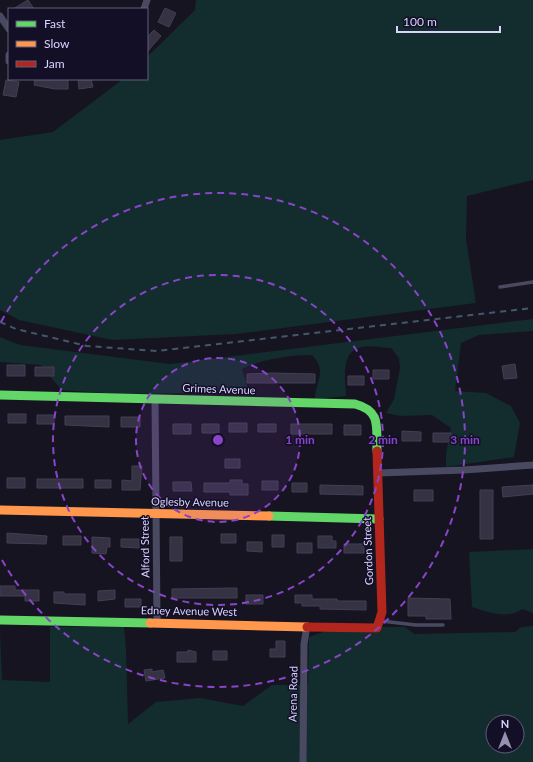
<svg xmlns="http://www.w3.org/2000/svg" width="533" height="762" font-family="Lato,sans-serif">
<rect width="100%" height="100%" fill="#161421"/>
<path fill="#132c2d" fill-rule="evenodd" d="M196,0H533V180L467,196L466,239L476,303L236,334L112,340L19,320L0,310V140L53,132L123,79H147V57L195,10Z
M533,319V331L479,335L461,343L455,391L486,393L511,406L520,423L514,457L446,467V454L451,428L432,415L400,416L386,413L394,399L400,368L399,358L391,348C382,348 371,345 362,347C339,352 346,379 346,396L315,399C315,381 328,372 312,355C289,355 263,359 242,369L249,392L118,394L62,390L52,379L41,365L0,362V337L20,345L170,364Z
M533,549V613L522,609C508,620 488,612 472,607L469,552Z
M124,626L126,649L128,724L156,702L200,698L243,706L272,685H308L309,637L329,630L378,633L381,627H405L414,634L515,632L521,627L533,626V762H0V631L2,680L50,682V627ZM493,722H517V746H493Z"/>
<path fill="#343243" stroke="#433f54" d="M28,0L34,9H13Z
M165,8L176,13L169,27L158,22Z
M154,30L161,36L147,52V37Z
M35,79H68V89H55L34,85Z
M78,79H91L93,87L79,89Z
M6,80L19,82L16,97L3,95Z
M515,364L517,378L504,379L502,366Z
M7,365H25V376H7Z
M35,367H54V376H35Z
M373,370H389V379H373Z
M273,373L315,374V383H247V374Z
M348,376H364V385H348Z
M8,414H26V423H8Z
M37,415H54V424H37Z
M65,416H109V427L65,425Z
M121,417H140V427H121Z
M229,423H247V432H229Z
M173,424H191V434H173Z
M202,424H219V433H202Z
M258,424H276V432H258Z
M291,424H332V434H291Z
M344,425H361V435H344Z
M402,431L421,432V441H402Z
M433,433H451V442H433Z
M225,459H240V468H225Z
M132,466H142L140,490H122V480L132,481Z
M7,478H25V488H7Z
M37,479H83V488H37Z
M95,480H111V488H95Z
M230,480H242V484H248V495H230V492H204V483H230Z
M262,481H278V490H262Z
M173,482H191L192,491H173Z
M292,483H307V492H292Z
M320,485L363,486V495L320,494Z
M533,485V494L503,497L502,487Z
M414,490H433V501H414Z
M480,490H493V539H480Z
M7,533L47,536L46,544L7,543Z
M221,534H236V543H221Z
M272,535H284V547H272Z
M63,536H81V545H63Z
M318,536H332V541H336V548H318Z
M92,537L110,538V547H107L106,554L92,553Z
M170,537H182V561H170Z
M121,539H139V548L121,547Z
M247,542H262V552L247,551Z
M297,543H312V553H297Z
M344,544H364V553H344Z
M0,586H15V590H39V601H25V596H0Z
M237,588V598H172V589Z
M115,590V599L98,601V591Z
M54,592H64V594H85V605L54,603Z
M246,595H263V604H246Z
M295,595H312V599H337V601H366V610L320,609V606H302V603H295Z
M408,598L450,599L451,619H426V616H408Z
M125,599H141V607H125Z
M276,641H285V657H270V649H276Z
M188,650L196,652V662H177V652H188Z
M213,651H227V660H213Z
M152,669V672L163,670L165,678L146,681L144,670Z"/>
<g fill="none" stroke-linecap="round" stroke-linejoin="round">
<path stroke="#4a4962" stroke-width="3.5" d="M500,287L533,282
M381,621L416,625H443"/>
<path stroke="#4a4962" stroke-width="7" d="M144,9L147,0
M0,16L9,29
M9,55V61
M155,399L157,622
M378,473L464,470L533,465
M303,762L304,644L307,626"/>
<path stroke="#63d668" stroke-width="9" d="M0,395L355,404C382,411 376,428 377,451
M269,516L379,519
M0,620L150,623"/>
<path stroke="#ff974d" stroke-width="9" d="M0,510L269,516
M150,623L307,627"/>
<path stroke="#b3261e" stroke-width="9" d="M307,627L377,628L382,612L377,451"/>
<path stroke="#43596b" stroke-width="2" stroke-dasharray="6 5" stroke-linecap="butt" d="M0,322L16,329L87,346L157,351L533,308"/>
</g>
<circle cx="218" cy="440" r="82" fill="#8945c9" fill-opacity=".12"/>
<g fill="none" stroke="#8945c9" stroke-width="2" stroke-dasharray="7 5">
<circle cx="218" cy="440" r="82"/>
<circle cx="218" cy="440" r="165"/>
<path d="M1 322A247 247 0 1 1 1 558"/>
</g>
<g text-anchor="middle" stroke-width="3" stroke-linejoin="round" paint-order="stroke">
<g font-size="11" fill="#d9d4ff" stroke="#130f26">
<text transform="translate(219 389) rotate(2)" y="4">Grimes Avenue</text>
<text transform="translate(190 502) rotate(1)" y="4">Oglesby Avenue</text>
<text transform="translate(145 547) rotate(-91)" y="4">Alford Street</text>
<text transform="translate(368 551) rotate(-92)" y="4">Gordon Street</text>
<text transform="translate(189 611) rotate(1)" y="4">Edney Avenue West</text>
<text transform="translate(293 694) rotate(-89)" y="4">Arena Road</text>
</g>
</g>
<circle cx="218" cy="440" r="6" fill="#8945c9" stroke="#130f26" stroke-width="2"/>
<g font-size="12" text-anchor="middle" font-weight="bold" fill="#8945c9" stroke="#130f26" stroke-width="3" stroke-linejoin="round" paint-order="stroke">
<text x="300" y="444">1 min</text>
<text x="383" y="444">2 min</text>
<text x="465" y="444">3 min</text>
</g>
<rect x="8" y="8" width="140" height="72" fill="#130f26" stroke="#625e7d"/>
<rect x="16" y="21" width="20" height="6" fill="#63d668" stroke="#625e7d"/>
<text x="44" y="28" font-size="12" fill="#d9d4ff">Fast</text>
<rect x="16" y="41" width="20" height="6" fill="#ff974d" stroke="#625e7d"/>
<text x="44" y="48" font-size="12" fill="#d9d4ff">Slow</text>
<rect x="16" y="61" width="20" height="6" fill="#b3261e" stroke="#625e7d"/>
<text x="44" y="68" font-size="12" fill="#d9d4ff">Jam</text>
<g transform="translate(505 734)"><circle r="19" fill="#130f26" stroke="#625e7d"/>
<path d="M0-3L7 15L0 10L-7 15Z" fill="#9591b1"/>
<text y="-6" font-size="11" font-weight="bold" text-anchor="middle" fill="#d9d4ff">N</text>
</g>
<path d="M397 26v6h103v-6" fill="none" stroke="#d9d4ff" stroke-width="2"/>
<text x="403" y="26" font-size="12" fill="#d9d4ff" stroke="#130f26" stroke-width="3" paint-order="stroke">100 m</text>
</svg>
